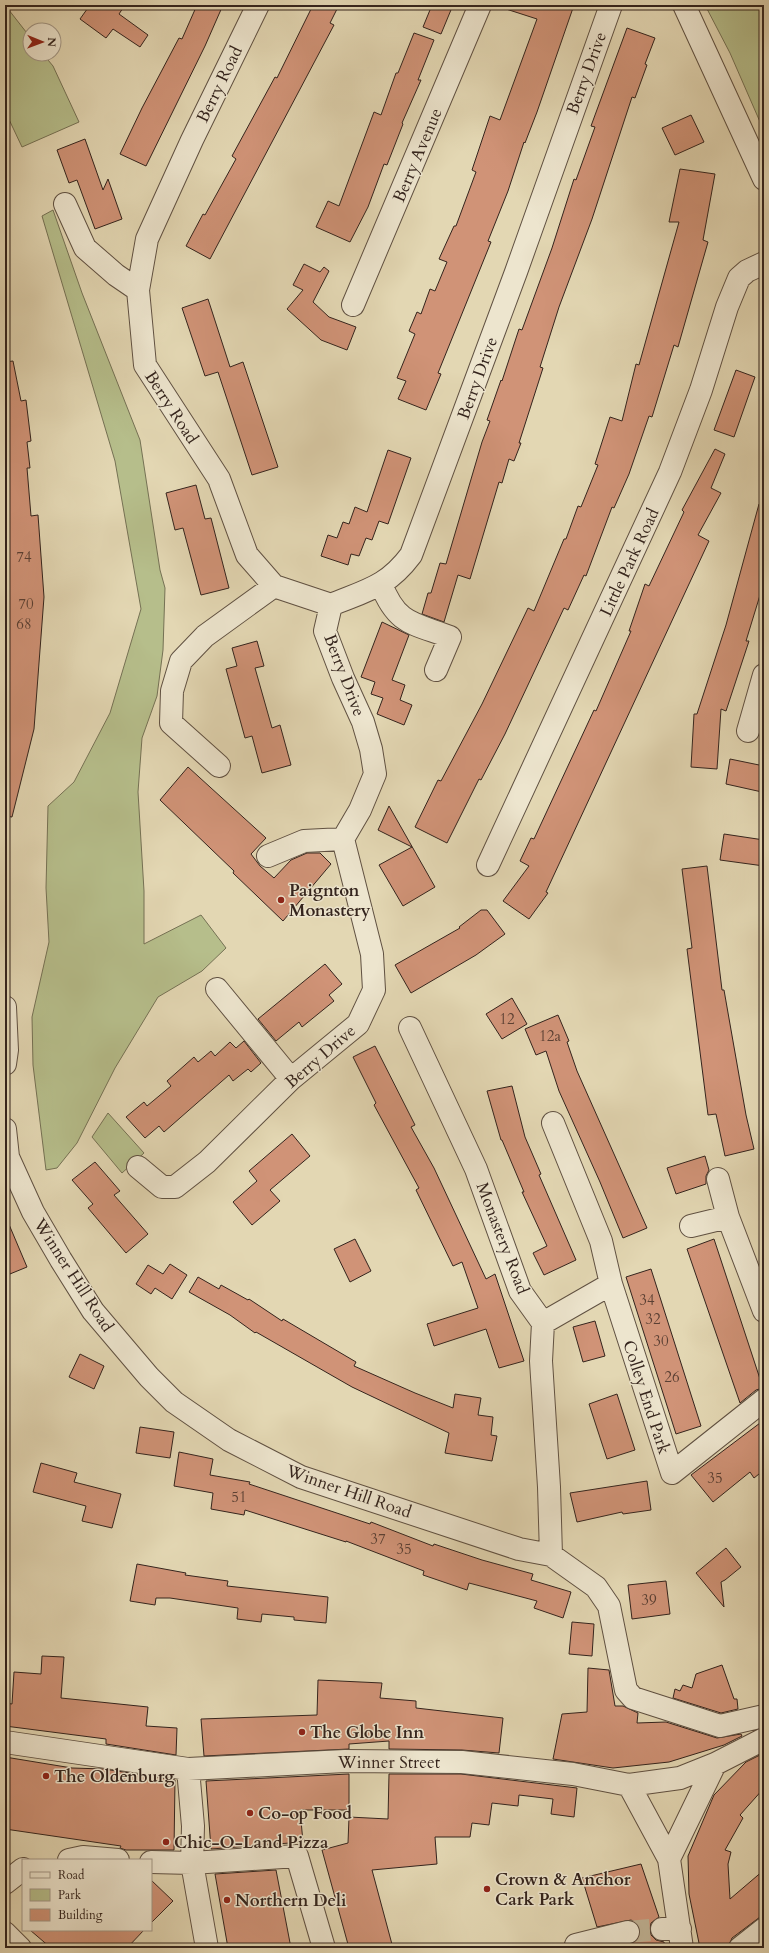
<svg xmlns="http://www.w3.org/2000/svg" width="769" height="1953" font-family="Cardo,serif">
<rect width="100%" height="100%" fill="#e3d7b3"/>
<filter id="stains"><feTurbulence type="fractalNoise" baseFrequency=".005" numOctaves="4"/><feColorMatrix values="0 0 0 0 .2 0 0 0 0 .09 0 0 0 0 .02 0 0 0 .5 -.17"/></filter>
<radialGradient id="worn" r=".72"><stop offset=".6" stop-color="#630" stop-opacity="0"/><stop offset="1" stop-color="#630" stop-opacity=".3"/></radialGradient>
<path fill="#b6be8b" stroke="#757154" d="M5,5L30,37V54H43L53,66L79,122L22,147L5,111Z
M705,5H764V131L730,53Z
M53,210L82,293L140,440L160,570L165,588L163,650L157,696L142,738L138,792L144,891V944L201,915L226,948L202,971L158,997L115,1068L77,1143L57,1168L46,1170L33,1065L32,1017L49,942L46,888L48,806L74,782L110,713L141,609L115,461L42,216Z
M108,1113L144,1153L122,1173L92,1137Z"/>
<path fill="#d09377" stroke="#34241d" d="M90,5H125L119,14L148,35L140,47L113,29L106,38L80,19Z
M197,5H223L205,46L146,166L120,154L142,108L179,38L182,39Z
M313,5H339L330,23L334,25L210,259L186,246L203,214L205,215L236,159L232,156L275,77L277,78Z
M432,5H453L441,34L423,27Z
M506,5H574L537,112L525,143L524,142L508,191L488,241L491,242L438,373L441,374L426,410L398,399L406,381L397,378L415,334L409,331L417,312L421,314L430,289L435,291L447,262L439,259L454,226H456L476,172L472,170L490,116L500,120L537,19L506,9Z
M627,28L655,38L645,64L647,65L635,98L632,97L592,219L559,307L540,367L543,368L519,443H521L514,461L509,459L502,483L499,482L470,579L458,575L444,622L422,614L428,593H431L440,563L446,564L482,442L490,421L487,420L501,380L502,381L519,329L522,330L552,248L574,179L576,180L595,127L591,126Z
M414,33L434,40L418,80H421L402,123L403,124L387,165L384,164L368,207L350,242L316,227L328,201L339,206L374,112L381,115L396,73H398Z
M691,115L704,142L675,155L662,128Z
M85,139L103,190L108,179L122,219L95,229L77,180L69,183L57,150Z
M680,169L715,174L703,240L708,242L678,347L674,345L652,417L649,416L629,474L614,508L612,507L586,576L584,575L568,610L564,608L505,734L481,780L479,779L447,843L415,827L438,780L441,781L482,704L528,608L534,611L564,539H566L578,506L581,507L598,465L595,464L610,417L622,421L636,364L639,365L679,222H669Z
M304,264L320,272L324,267L329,271L313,302L329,317L356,327L347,350L321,340L287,309L303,290L293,285Z
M208,299L230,367L243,362L278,467L252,475L218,372L205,376L182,308Z
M13,361L21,401L26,400L31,441L27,442L30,468H27L31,516L38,515L44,597L34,729L12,817L5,816V640L9,590L5,551V362Z
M736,370L755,377L734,437L714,430Z
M715,449L725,454L711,488L721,493L698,535L709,541L546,892L548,893L529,919L503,901L529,866L520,861L531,838L534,839L594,710L596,711L631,631H629L645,584L649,586L684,512L682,510Z
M388,450L411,458L388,524L379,521L372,540L366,538L359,556L351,554L348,565L321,556L328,535L337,538L343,522L349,524L355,507L367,512Z
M196,485L205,519L211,518L229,588L201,595L183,528L175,530L166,493Z
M759,504H764V582L746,641H749L726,711L721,709L717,769L691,767L694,714H697L726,625Z
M382,622L409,635L392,680L405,685L400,700L412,705L404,725L377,714L383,698L371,694L375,682L361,677Z
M257,641L264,666L255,668L272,728L280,725L291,765L262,773L252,736L245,738L226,669L237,666L232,648Z
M730,759L764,766L762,792L726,784Z
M188,767L266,838L251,854L260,866L274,878L291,860L307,853H320L331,864L283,921L233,873L234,871L160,800Z
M389,806L435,887L403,906L379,865L412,847L378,830Z
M724,834L764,840V866L720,860Z
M707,866L722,990H724L746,1115L754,1149L725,1156L716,1114L708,1115L687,949L692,948L682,869Z
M481,910H487L505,934L476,955L411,993L395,965L460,928L459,927Z
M325,964L342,984L329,995L334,1001L302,1027L299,1022L276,1041L258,1019Z
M512,998L527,1024L502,1039L486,1014Z
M558,1015L569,1041L567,1042L577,1071L647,1228L623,1238L600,1182L559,1091L546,1051L536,1055L525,1029Z
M244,1041L261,1063L251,1072L248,1069L233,1081L229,1075L164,1132L159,1126L145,1138L126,1117L144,1102L147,1106L171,1086L167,1081L194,1057L198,1062L211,1051L215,1056L230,1042L236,1048Z
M375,1046L415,1125L411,1127L434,1168L486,1279L495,1274L524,1361L499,1368L486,1329L434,1346L427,1324L478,1308L462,1262L453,1266L416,1190L419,1188L374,1105L376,1103L353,1057Z
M512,1086L525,1137L541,1174L539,1175L576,1260L544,1275L533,1253L547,1246L522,1192H524L502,1140H501L487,1091Z
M292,1134L310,1156L270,1190L280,1201L252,1225L233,1202L257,1181L249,1171Z
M705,1156L709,1170L706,1176V1184L676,1194L667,1168Z
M95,1162L120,1191L114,1195L148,1234L126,1253L88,1208L93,1204L72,1180Z
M5,1215L27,1267L5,1276Z
M355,1239L371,1271L350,1282L334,1249Z
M714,1239L763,1388L756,1390L740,1403L687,1249Z
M170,1264L187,1275L172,1299L155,1288L151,1294L136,1284L148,1265L163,1274Z
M651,1269L701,1426L676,1434L626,1277Z
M198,1277L219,1289L221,1285L248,1300L249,1299L282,1321L283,1319L356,1362L354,1366L415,1393L453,1408L455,1394L481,1398L478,1415L493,1417L491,1435L497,1436L492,1461L445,1453L449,1433L352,1387L256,1332L255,1333L230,1315L189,1292Z
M595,1321L605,1356L583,1362L573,1327Z
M80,1354L104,1366L94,1389L69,1377Z
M617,1394L635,1450L607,1459L589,1404Z
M764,1420V1470L754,1478L750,1472L713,1502L691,1475Z
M140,1427L174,1432L170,1458L136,1453Z
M179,1452L213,1459L210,1475L250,1482L249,1484L370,1524L371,1522L433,1546L434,1544L482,1560L533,1574L531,1580L571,1592L563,1618L534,1608L537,1601L469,1583L467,1590L423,1575L424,1571L346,1541V1542L245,1510L244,1515L211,1509L213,1493L174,1486Z
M41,1463L77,1473L74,1482L121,1494L112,1528L82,1521L86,1506L33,1492Z
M647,1481L651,1510L623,1514L622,1512L577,1522L570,1493Z
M726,1548L741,1567L725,1580L721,1582L724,1607L696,1573Z
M137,1564L186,1573L185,1575L228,1581L227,1586L328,1597L326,1623L294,1620V1617L262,1614L261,1622L237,1619L238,1608L170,1598H156L155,1605L130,1601Z
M666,1581L670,1614L632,1619L628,1585Z
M572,1622L594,1624L592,1656L569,1654Z
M42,1656L64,1657L61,1698L148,1707L146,1726L177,1728L176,1755L106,1744V1739L5,1726V1703L12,1704L14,1672L41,1674Z
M722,1665L734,1699H737L738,1709L721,1713L673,1698L675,1689L680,1691L683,1685L692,1688L696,1674Z
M588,1668L609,1670L615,1706H623L638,1713L637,1723L666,1722L717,1738L741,1734L742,1736L724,1745L669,1762L613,1768L553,1759L562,1714L587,1712Z
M318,1680L382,1683L380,1698L416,1701V1708L503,1718L499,1753L462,1750L389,1749V1741L349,1744V1749L204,1756L201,1719L317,1715Z
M764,1753V1788L740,1815L743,1818L725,1850L731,1852L728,1864L730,1899L764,1870V1914L732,1938L728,1948H700L689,1894L688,1856L714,1795L746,1762Z
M5,1757L72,1768L104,1769L175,1780L174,1850H126L120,1848L121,1846L5,1829Z
M349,1774V1810H300L303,1842L211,1849L206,1781Z
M389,1774H461L577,1788L574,1817L551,1814L553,1799L519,1795L518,1806L492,1803L489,1825L472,1823L470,1837H435L437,1864L372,1870L393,1948H349L322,1850L348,1843L349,1817L388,1819Z
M641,1864L659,1917L651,1923L650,1929L651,1935L656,1940L664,1942L665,1948H616L636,1941L640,1935V1929L637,1923L631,1920L597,1927L582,1878Z
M276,1870L291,1948H228L215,1874Z
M151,1880L173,1901L151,1923Z
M30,1930H144L127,1948H51Z"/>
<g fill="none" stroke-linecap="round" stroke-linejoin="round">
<path stroke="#c0b395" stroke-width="22" stroke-dasharray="22 11" stroke-linecap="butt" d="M628,1932L662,1929"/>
<g stroke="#605142" stroke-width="24">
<path id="minor" d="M258,5L192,140L147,239L138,290L145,365L219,479L247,555L274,586L331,605
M684,5L764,179
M65,204L85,248L116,275L138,290
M353,305L480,5
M381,584C397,625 413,623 450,637L436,670
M748,731L764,675
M219,766L171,723L172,691L181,661L205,636L274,586
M268,856L304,841L343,839
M488,865L670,472L701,390L727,307L739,278L747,271L764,263
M217,989L291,1079
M5,1007L7,1050L5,1064
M410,1028L476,1169L520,1291L543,1323L541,1361L549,1487L551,1555
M553,1123L601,1241L611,1284
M5,1129L8,1157L33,1212L61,1260L93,1311L149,1377L174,1402L229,1440L301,1477L519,1549L551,1555L596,1587L609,1606L626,1690L633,1698L720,1726L764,1716
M138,1167L162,1187H175L207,1162L291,1079L358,1024L374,990L372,954L343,839L360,810L375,774L371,749L363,722L343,678L325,631L331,605C367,590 387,587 411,555L516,272L611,5
M718,1179L728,1217
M691,1226L728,1217L764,1311
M543,1323L611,1284L672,1473L764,1400
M5,1742L188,1769L345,1761L462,1762L573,1774L629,1785L680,1778L715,1764L764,1739
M188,1769L193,1826L192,1863L207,1948
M629,1785L669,1859L682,1948
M669,1859L715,1764
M69,1860L83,1857L118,1860
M151,1862L192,1863L297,1856L324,1948
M5,1883L23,1869
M662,1929H680
M5,1933L20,1948
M575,1948L576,1945L628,1932
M740,1948L764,1929"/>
</g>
<path stroke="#34241d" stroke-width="2.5" stroke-dasharray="3 2" stroke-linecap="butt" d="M764,105L763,109H764"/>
<use href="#minor" stroke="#ede5ce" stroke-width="22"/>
</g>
<g fill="#8f2418" stroke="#ede5ce" stroke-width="1.5">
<circle cx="281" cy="900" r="4"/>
<circle cx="302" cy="1732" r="4"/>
<circle cx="46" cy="1776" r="4"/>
<circle cx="250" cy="1813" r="4"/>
<circle cx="166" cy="1842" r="4"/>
<circle cx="487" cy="1889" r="4"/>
<circle cx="227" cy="1900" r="4"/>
</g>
<g text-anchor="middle" stroke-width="3" stroke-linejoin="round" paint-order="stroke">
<g font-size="15" fill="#5b4034">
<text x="24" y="562">74</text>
<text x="26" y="609">70</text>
<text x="24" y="629">68</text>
<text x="507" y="1024">12</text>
<text x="550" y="1041">12a</text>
<text x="647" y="1305">34</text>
<text x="653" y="1324">32</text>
<text x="661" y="1346">30</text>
<text x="672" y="1382">26</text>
<text x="715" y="1483">35</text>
<text x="239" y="1502">51</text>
<text x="378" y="1544">37</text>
<text x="404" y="1554">35</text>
<text x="649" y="1605">39</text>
</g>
<g font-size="17" fill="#34241d" stroke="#ede5ce">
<text transform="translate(586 73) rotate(-70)" y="6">Berry Drive</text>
<text transform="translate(219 84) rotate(-64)" y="6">Berry Road</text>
<text transform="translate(417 155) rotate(-67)" y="6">Berry Avenue</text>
<text transform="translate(477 378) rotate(-70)" y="6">Berry Drive</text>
<text transform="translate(172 407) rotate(57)" y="6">Berry Road</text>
<text transform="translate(629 562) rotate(-65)" y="6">Little Park Road</text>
<text transform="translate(345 675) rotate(69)" y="6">Berry Drive</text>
<text transform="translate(320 1056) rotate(-41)" y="6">Berry Drive</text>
<text transform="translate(503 1238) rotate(69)" y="6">Monastery Road</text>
<text transform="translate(74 1275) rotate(57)" y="6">Winner Hill Road</text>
<text transform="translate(647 1397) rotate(72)" y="6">Colley End Park</text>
<text transform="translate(349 1491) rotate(19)" y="6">Winner Hill Road</text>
<text x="389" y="1768">Winner Street</text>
</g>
<g font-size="17" font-weight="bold" fill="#34241d" stroke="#ede5ce" text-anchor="start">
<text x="289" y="896">Paignton<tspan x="289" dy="20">Monastery</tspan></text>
<text x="310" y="1738">The Globe Inn</text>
<text x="54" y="1782">The Oldenburg</text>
<text x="258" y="1819">Co-op Food</text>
<text x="174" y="1848">Chic-O-Land Pizza</text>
<text x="495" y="1885">Crown &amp; Anchor<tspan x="495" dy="20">Cark Park</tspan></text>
<text x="235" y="1906">Northern Deli</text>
</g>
</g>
<rect width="769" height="1953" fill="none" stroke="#e3d7b3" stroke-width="20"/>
<rect x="6" y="6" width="757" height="1941" fill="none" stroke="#34241d" stroke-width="2"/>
<rect x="10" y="10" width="749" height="1933" fill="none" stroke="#34241d"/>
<rect x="22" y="1859" width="130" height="72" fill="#ede5ce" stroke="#a39887"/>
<rect x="30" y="1872" width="20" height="6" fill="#ede5ce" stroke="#a39887"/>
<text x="58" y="1879" font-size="12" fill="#34241d">Road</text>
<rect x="30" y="1889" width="20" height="12" fill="#b6be8b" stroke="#a39887"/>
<text x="58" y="1899" font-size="12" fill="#34241d">Park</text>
<rect x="30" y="1909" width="20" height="12" fill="#d09377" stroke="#a39887"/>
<text x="58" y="1919" font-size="12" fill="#34241d">Building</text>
<g transform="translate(42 42) rotate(91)"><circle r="19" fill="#ede5ce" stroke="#a39887"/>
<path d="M0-3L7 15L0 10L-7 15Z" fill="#8f2418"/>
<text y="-6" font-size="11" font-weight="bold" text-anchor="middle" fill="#34241d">N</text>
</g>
<rect width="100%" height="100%" filter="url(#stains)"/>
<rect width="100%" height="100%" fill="url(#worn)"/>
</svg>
